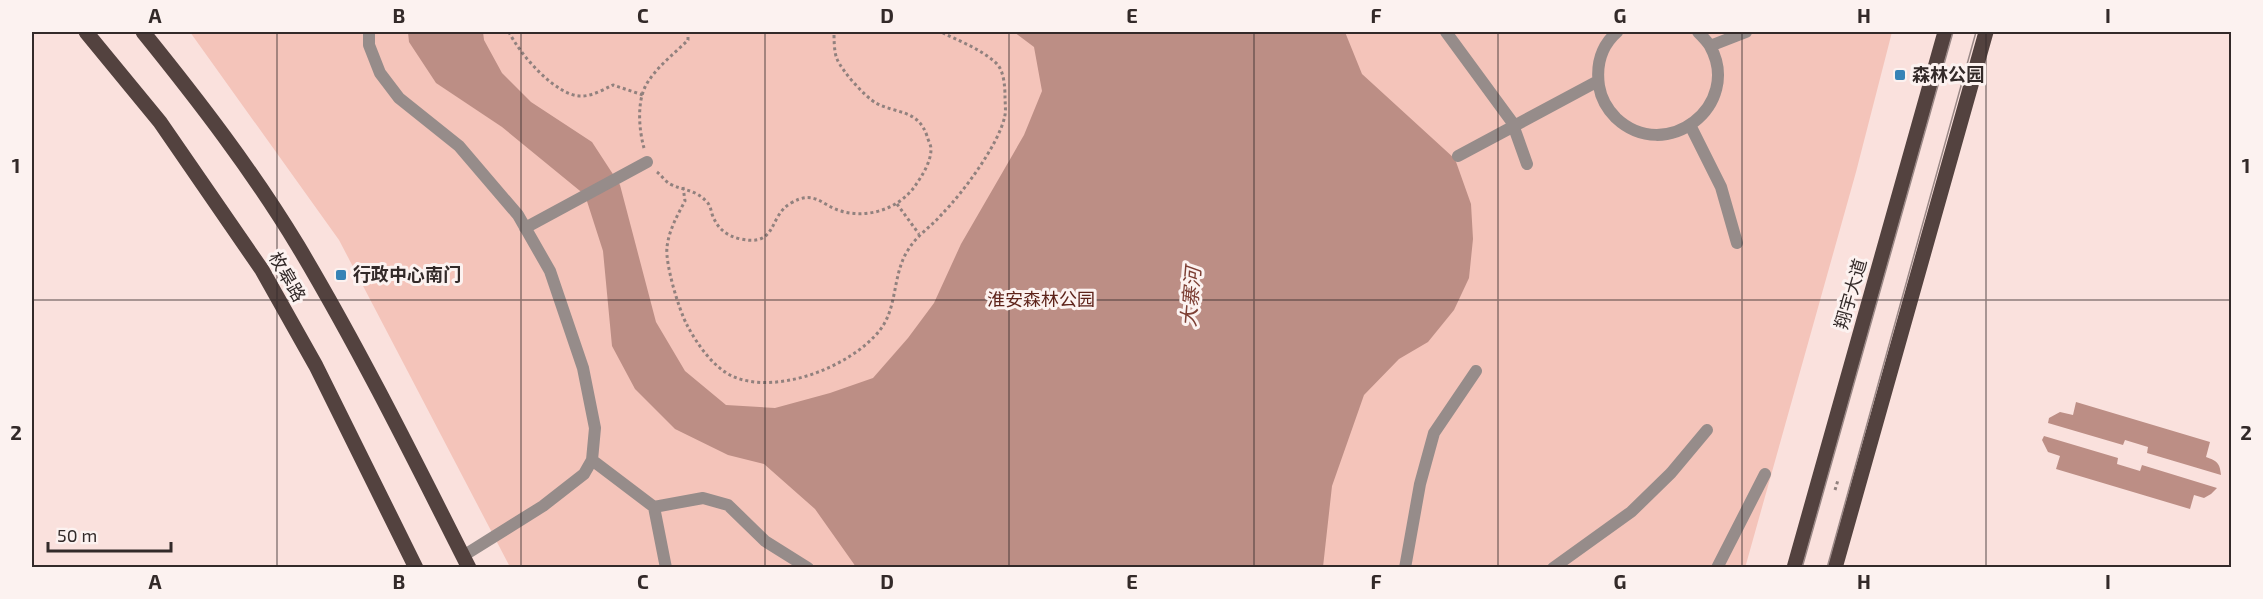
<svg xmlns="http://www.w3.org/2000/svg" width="2263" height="599" font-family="'Exo 2','Noto Sans SC',sans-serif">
<rect width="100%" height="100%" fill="#fae1dd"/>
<path fill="#f4c4ba" d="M190,32H1892L1856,172L1745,568L510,567L339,240Z"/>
<path fill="#bc8e85" d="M408,32H483L484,40L502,73L531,102L592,142L620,185L656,322L685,371L726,405L775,408L830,393L873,378L908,338L934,303L961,244L1024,135L1042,91L1034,47L1014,32H1345L1362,74L1455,159L1471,204L1473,239L1469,278L1454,310L1428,342L1399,359L1364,395L1332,486L1323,567H856L815,509L764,464L728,455L675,429L635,389L612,346L603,251L585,195L502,127L436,83L409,42Z
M2076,402L2210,442L2206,457C2217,461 2220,463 2221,475L2147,453L2148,447L2125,440L2123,445L2048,423L2049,418L2060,412L2073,415Z
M2044,436L2118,458L2117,464L2140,471L2142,465L2217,488L2211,494L2204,498L2194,495L2190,509L2056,469L2060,456L2048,452L2042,440Z"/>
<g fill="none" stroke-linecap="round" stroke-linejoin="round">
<path stroke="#91817e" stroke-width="3" stroke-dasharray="3 3" stroke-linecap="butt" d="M509,32C519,53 556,97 582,96C593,96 604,89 613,85L643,95
M644,148C639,130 637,104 645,87C654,69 674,54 688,40V32
M657,172C661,175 666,182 670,184C684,191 695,189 707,202C710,205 711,210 712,214C717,228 726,236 741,239C778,247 768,216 791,203C815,189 822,206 841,211C867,219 899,209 915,186C922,176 931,162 931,149C931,145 928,140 927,136C918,109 896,114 876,103C865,97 842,71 837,59C834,52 834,39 834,32
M683,187L685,201C677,216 669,230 667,247C665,264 679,310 687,325C697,344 713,367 732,376C776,396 851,367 880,330C898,307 892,275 908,250C917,235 931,227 942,214C962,194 1000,143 1005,115C1006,109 1005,103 1005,97C1005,87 1004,70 996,63C981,49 959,41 941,32
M897,204L919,234
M1835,490L1838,480"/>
<path stroke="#968c8a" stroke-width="12" d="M369,32V45L380,73L399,98L459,146L518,215L550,271L583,368L595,428L592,460L584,474L543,506L463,556
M1446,32L1512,122L1527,164
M1617,32C1601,46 1596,65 1599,86C1601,98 1607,109 1616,118C1666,165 1743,105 1710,46C1707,41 1702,36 1698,32
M1710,46L1746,32
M1690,125L1721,187L1737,243
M1458,156L1598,81
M525,228L647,162
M592,460L654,507L666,568
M654,507L703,498L728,505L765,541L808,568
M1405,568L1420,484L1434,433L1476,371
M1553,568L1631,512L1671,473L1707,430
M1717,568L1765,474"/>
<path stroke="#53423f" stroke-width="15" d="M86,32L160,122L262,270L316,366L416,568
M143,32C198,100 252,170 298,246C360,350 414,459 469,568
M1794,568L1945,32
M1835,568L1986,32"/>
<path stroke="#9a8886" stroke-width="1.5" d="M1802,568L1953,32
M1827,568L1976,32"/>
</g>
<path fill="none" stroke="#332a29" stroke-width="1.5" stroke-opacity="0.55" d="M277,32V568M521,32V568M765,32V568M1009,32V568M1254,32V568M1498,32V568M1742,32V568M1986,32V568M32,300H2232"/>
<g fill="#3783b6" stroke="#fcf2f0" stroke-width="2">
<rect x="1894" y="69" width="12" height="12" rx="3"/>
<rect x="335" y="269" width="12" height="12" rx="3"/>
</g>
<g text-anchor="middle" stroke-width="6" stroke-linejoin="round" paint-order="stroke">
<g font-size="18" font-weight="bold" fill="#332a29" stroke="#fcf2f0" text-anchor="start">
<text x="1912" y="81">森林公园</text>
<text x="353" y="281">行政中心南门</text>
</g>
<g font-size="18" fill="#332a29" stroke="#fcf2f0">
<text transform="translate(287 277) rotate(60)" y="6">枚皋路</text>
<text transform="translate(1851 294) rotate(-74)" y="6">翔宇大道</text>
</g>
<g font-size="18" fill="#5e231a" stroke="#fcf2f0">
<text x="1041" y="306">淮安森林公园</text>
</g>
<g font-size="20" font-style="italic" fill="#7d3f34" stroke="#fcf2f0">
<text transform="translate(1191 297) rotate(-85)" y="7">大寨河</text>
</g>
</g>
<rect width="2263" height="599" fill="none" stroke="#fcf2f0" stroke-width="66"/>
<path d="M48 542v9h123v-9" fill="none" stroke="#332a29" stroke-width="3"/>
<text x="57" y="542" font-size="18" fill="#332a29" stroke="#fcf2f0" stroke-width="4.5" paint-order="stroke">50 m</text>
<rect x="33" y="33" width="2197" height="533" fill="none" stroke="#332a29" stroke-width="2"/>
<g font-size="20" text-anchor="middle" font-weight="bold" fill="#332a29">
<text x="155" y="23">A</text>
<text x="399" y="23">B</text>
<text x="643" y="23">C</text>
<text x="887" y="23">D</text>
<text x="1132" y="23">E</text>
<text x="1376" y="23">F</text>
<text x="1620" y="23">G</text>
<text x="1864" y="23">H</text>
<text x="2108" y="23">I</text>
<text x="16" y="173">1</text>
<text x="2246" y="173">1</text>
<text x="16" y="440">2</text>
<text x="2246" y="440">2</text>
<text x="155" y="589">A</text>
<text x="399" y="589">B</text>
<text x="643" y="589">C</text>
<text x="887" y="589">D</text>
<text x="1132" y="589">E</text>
<text x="1376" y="589">F</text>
<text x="1620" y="589">G</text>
<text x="1864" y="589">H</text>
<text x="2108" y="589">I</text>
</g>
</svg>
